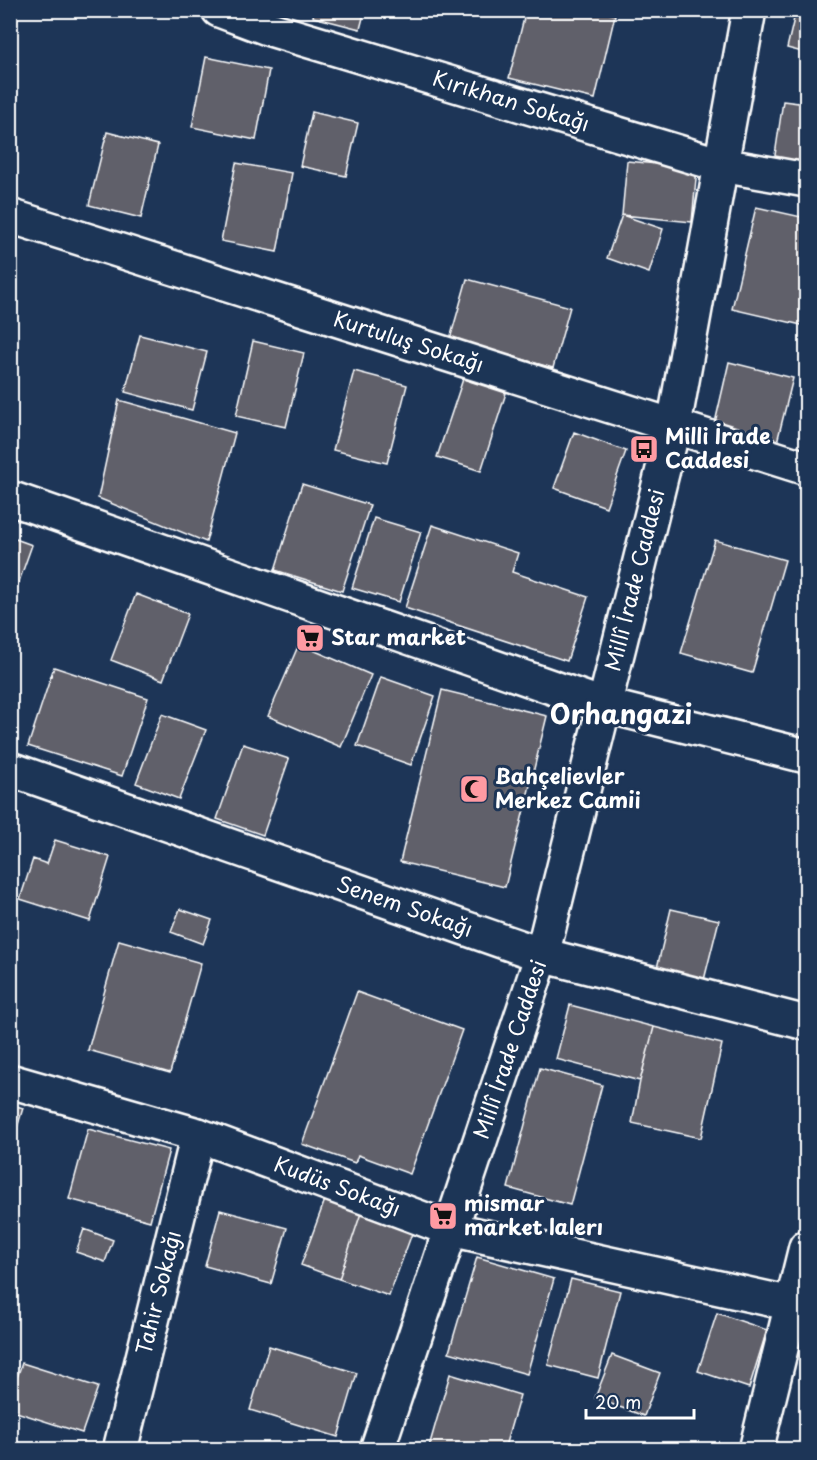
<svg xmlns="http://www.w3.org/2000/svg" width="817" height="1460" font-family="'Playpen Sans',sans-serif">
<rect width="100%" height="100%" fill="#1d3557"/>
<filter id="ink" filterUnits="userSpaceOnUse"><feTurbulence type="fractalNoise" baseFrequency=".0167" numOctaves="2"/><feDisplacementMap in="SourceGraphic" scale="12" xChannelSelector="R" yChannelSelector="G"/><feConvolveMatrix kernelMatrix="1 2 1 2 8 2 1 2 1" color-interpolation-filters="sRGB"/></filter>
<g filter="url(#ink)">
<path fill="#61606b" stroke="#fff" stroke-width="1.5" d="M314,10H365L360,29L313,17Z
M526,10H597L615,15L595,99L509,78Z
M796,10H806V53L787,48Z
M206,57L269,70L256,140L192,127Z
M783,101L806,104V166L774,162Z
M312,112L358,123L346,176L300,166Z
M107,132L158,145L141,218L89,205Z
M627,161L697,168L692,222L622,215Z
M236,163L292,173L277,252L221,241Z
M756,207L806,218V326L732,309Z
M622,215L663,229L649,273L607,258Z
M467,279L570,307L553,368L450,339Z
M140,335L207,352L192,410L125,392Z
M253,341L304,353L286,427L236,416Z
M729,362L793,378L777,442L714,427Z
M354,371L407,385L387,463L333,450Z
M463,379L506,393L481,471L437,457Z
M119,400L235,433L206,542L98,498Z
M574,432L626,451L606,507L554,488Z
M302,484L370,505L342,591L275,570Z
M374,518L421,532L399,602L352,588Z
M432,525L518,553L512,572L588,597L567,661L405,608Z
M10,537L32,545L10,607Z
M715,540L785,560L752,673L681,653Z
M136,594L188,614L163,680L111,660Z
M299,644L371,675L341,747L268,716Z
M54,667L148,698L122,776L28,746Z
M381,677L435,696L411,765L357,746Z
M442,690L547,716L505,887L400,862Z
M162,714L206,730L179,799L136,783Z
M243,744L289,759L263,835L217,819Z
M55,840L110,857L90,921L20,899L33,859L47,864Z
M180,909L212,920L203,944L171,932Z
M671,909L719,920L704,980L657,968Z
M119,940L201,963L170,1073L88,1050Z
M357,992L462,1030L410,1174L358,1155L355,1163L302,1144Z
M570,1005L654,1027L640,1081L556,1059Z
M654,1027L722,1044L701,1138L632,1123L640,1081Z
M540,1068L602,1085L570,1205L508,1188Z
M10,1104L23,1108L10,1151Z
M88,1129L169,1150L150,1221L69,1199Z
M326,1197L362,1210L339,1279L301,1265Z
M220,1210L287,1228L271,1284L205,1266Z
M362,1210L414,1228L389,1296L339,1279Z
M84,1229L113,1240L105,1262L76,1252Z
M477,1257L554,1279L527,1374L449,1352Z
M571,1279L620,1291L598,1378L548,1365Z
M717,1313L767,1330L749,1388L698,1371Z
M269,1346L357,1373L338,1437L250,1410Z
M612,1355L660,1373L644,1416L595,1398Z
M22,1363L98,1387L82,1433L10,1410V1398Z
M450,1374L520,1395L504,1450H428Z"/>
<g fill="none" stroke-linecap="round" stroke-linejoin="round">
<g stroke="#fff" stroke-width="38">
<g id="street">
<path id="s1" d="M219,10L270,29L721,165L806,180"/>
<path id="s2" d="M10,216L806,468"/>
<path d="M10,498L603,705L806,756"/>
<path id="s3" d="M10,769L542,955L806,1023"/>
<path id="s4" d="M10,1081L198,1135L450,1229L806,1307"/>
<path id="s5" d="M120,1450L198,1135"/>
<path id="s6" d="M377,1450L542,955L674,425L749,10"/>
<path d="M756,1450L806,1247"/>
</g>
</g>
<use href="#street" stroke="#1d3557" stroke-width="33"/>
</g>
</g>
<defs>
<g id="bus-square" transform="scale(1.5)"><rect x="-9" y="-9" width="18" height="18" rx="4" fill="#ff9aa2" stroke="#1d3557"/><path d="M-5-6H5V4H4V6H2V4H-2V6H-4V4H-5ZM-3.5-4V0h7V-4ZM-3.5 1.2v1.5H-2V1.2ZM2 1.2v1.5H3.5V1.2Z" fill="#111"/></g>
<g id="supermarket-square" transform="scale(1.5)"><rect x="-9" y="-9" width="18" height="18" rx="4" fill="#ff9aa2" stroke="#1d3557"/><path d="M-6-5.5h2.5l.6 2H6L4.5 2H-2.5L-4.4-4H-6ZM-1.5 3.2a1.3 1.3 0 1 0 .1 0ZM3 3.2a1.3 1.3 0 1 0 .1 0Z" fill="#111"/></g>
<g id="mosque-square" transform="scale(1.5)"><rect x="-9" y="-9" width="18" height="18" rx="4" fill="#ff9aa2" stroke="#1d3557"/><path d="M3.5-4.9A6 6 0 1 0 3.5 4.9A5 5 0 1 1 3.5-4.9Z" fill="#111"/></g>
</defs>
<g fill-rule="evenodd">
<use href="#bus-square" x="644" y="449"/>
<use href="#supermarket-square" x="310" y="638"/>
<use href="#mosque-square" x="474" y="789"/>
<use href="#supermarket-square" x="443" y="1216"/>
</g>
<g text-anchor="middle" stroke-width="6" stroke-linejoin="round" paint-order="stroke">
<g font-size="21" fill="#fff" stroke="#1d3557">
<text dy="7" stroke="none"><textPath href="#s1" startOffset="306">Kırıkhan Sokağı</textPath></text>
<text dy="7" stroke="none"><textPath href="#s2" startOffset="418">Kurtuluş Sokağı</textPath></text>
<text dy="7" stroke="none"><textPath href="#s6" startOffset="908">Millî İrade Caddesi</textPath></text>
<text dy="7" stroke="none"><textPath href="#s3" startOffset="418">Senem Sokağı</textPath></text>
<text dy="7" stroke="none"><textPath href="#s6" startOffset="422">Millî İrade Caddesi</textPath></text>
<text dy="7" stroke="none"><textPath href="#s4" startOffset="344">Kudüs Sokağı</textPath></text>
<text dy="7" stroke="none"><textPath href="#s5" startOffset="162">Tahir Sokağı</textPath></text>
</g>
<g font-size="21" font-weight="bold" fill="#fff" stroke="#1d3557" text-anchor="start">
<text x="665" y="444">Milli İrade<tspan x="665" dy="24">Caddesi</tspan></text>
<text x="331" y="645">Star market</text>
<text x="495" y="784">Bahçelievler<tspan x="495" dy="24">Merkez Camii</tspan></text>
<text x="464" y="1211">mismar<tspan x="464" dy="24">market lalerı</tspan></text>
</g>
<g font-size="27" font-weight="bold" fill="#fff" stroke="#1d3557">
<text x="621" y="724">Orhangazi</text>
</g>
</g>
<rect width="817" height="1460" fill="none" stroke="#1d3557" stroke-width="36"/>
<rect x="18" y="18" width="781" height="1424" fill="none" stroke="#fff" stroke-width="2" filter="url(#ink)"/>
<path d="M586 1409v9h108v-9" fill="none" stroke="#ffffff" stroke-width="3"/>
<text x="595" y="1409" font-size="18" fill="#ffffff" stroke="#1d3557" stroke-width="4.5" paint-order="stroke">20 m</text>
</svg>
